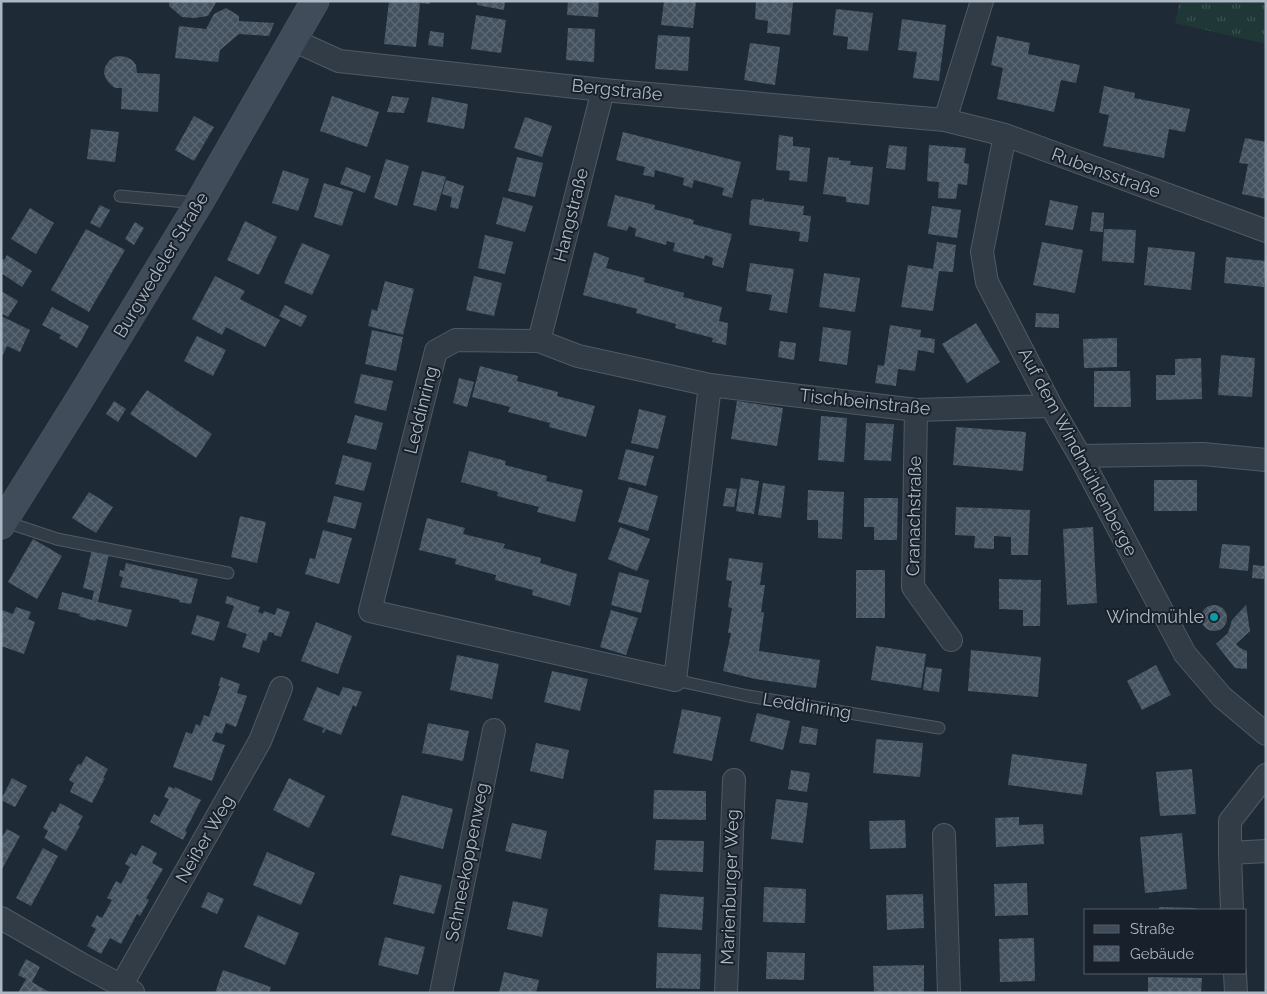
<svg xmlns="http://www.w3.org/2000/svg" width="1267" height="994" font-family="Raleway,sans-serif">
<defs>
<pattern id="grass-tufts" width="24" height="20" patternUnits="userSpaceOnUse" patternTransform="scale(1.25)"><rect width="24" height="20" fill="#203737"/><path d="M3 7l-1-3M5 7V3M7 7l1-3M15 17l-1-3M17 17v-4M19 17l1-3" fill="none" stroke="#3e5252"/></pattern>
<pattern id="building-cross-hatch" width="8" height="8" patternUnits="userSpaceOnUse" patternTransform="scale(1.25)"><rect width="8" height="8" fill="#445260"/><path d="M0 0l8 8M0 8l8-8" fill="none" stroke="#5c6975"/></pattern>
</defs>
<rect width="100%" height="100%" fill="#1e2b36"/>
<path fill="url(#grass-tufts)" d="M1180,1H1266V44L1175,23Z"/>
<path fill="url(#building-cross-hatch)" d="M169,1H217L208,16L194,18L182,17L169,6Z
M389,1H430V4L420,3L416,47L384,44Z
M477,1H505L504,10L477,5Z
M568,1H599L598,17L567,15Z
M664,1H696L693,28L661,25Z
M756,1H793L790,35L767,33L768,21L755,19Z
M226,8L239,16V21L274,23L269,36L239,34L220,50L218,62L175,58L179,26L206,29L214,14Z
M836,9L873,13L868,51L847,49L848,37L833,35Z
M476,15L506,20L501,53L471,49Z
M902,19L946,25L939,81L913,78L917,52L898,50Z
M568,28L595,29L594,62L566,60Z
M430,31L444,33L443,47L428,45Z
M658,35L690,37L688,71L655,69Z
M997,36L1030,43L1028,54L1080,65L1076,83L1061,80L1054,112L997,99L1003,68L991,65Z
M750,43L780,47L775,85L744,80Z
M120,56L126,57L132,60L136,65L137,73L160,74L158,112L121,109L122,88H115L110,84L106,79L104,73L105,67L109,61L114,57Z
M1104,86L1135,93L1134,98L1190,109L1185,132L1169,129L1164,158L1103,146L1109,115L1099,113Z
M332,96L379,112L367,147L320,131Z
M392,96L409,98L404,113L387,112Z
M432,97L468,104L464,129L427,122Z
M194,116L214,127L194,161L175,150Z
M525,117L552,126L542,157L514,148Z
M91,129L119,132L115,162L87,159Z
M623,132L741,162L732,198L722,195L724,188L694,180L692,188L683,185L684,178L655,170L654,177L643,175L645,167L616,160Z
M779,135L793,137V146L810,148L807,182L789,180L790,171L776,170Z
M1245,138L1266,142V199L1242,194L1248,164L1239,163Z
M889,145L907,147L905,170L886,168Z
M929,145L966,148L964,163L969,164L967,185L958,184L956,199L938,198L939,182L927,181Z
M517,157L543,163L535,197L508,191Z
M828,157L839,158V160L851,161L850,165L873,167L869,205L846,202V197L823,194Z
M386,159L409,166L397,206L374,198Z
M346,167L371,176L365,193L340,184Z
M283,170L309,179L298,211L272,203Z
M422,171L446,177L436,211L413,205Z
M446,180L464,186L458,209L450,207L452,197L442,194Z
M324,183L353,192L342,226L314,217Z
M615,195L655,205L654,209L694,220L693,224L732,234L723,268L712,265L713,258L705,255L704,259L673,251L675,243L667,241L666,245L635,236L636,229L629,226L627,231L607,226Z
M503,197L533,206L525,232L496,224Z
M762,198L764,199V201L804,206L803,215L811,216L808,242L799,241L800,232L750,225L749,224L751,201L753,199L762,200Z
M1050,200L1078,206L1073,230L1045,225Z
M100,205L110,210L100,228L90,223Z
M932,206L961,210L957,238L928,234Z
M30,208L54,223L36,254L11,239Z
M1092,212L1104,213L1103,232L1090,231Z
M245,221L277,237L259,275L227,260Z
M135,222L144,228L134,245L125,239Z
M86,229L125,250L89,312L51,290Z
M1104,229L1136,230L1134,263L1102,261Z
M485,235L513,242L505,274L478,268Z
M937,242L956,245L953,272L939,271L933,311L901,307L908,265L933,269Z
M1042,242L1083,250L1075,293L1033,285Z
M302,243L330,255L312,295L284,283Z
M1148,247L1195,252L1191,290L1144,285Z
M594,252L609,258L606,268L645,278L644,282L684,293L683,297L722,307L719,321L728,323L726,345L712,342L713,338L675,328L676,324L636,313L637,309L583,295Z
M7,255L32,271L22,287L1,273V258L4,260Z
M1226,257L1266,261L1264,287L1224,283Z
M750,263L794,269L787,313L769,310L772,295L746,291Z
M824,273L860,278L855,312L819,307Z
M215,276L245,291L240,299L280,320L265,347L226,327L222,335L192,319Z
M474,276L502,283L494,316L466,310Z
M385,281L414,289L403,335L368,326L372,309L377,311Z
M1,291L18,301L8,317L1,313Z
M285,305L307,316L301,327L279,316Z
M52,307L89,326L77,348L59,338L61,335L42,325Z
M1036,313L1059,314V328L1035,327Z
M1,316L30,330L20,352L7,346L1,359Z
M976,323L1000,362L967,383L942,344Z
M890,325L921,330L920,337L935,339L934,353L918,350L915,371L898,369L896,386L875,383L878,365L884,366Z
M823,327L851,331L847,365L819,361Z
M372,330L403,337L396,371L365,364Z
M197,336L226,350L213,376L184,361Z
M1117,338V367L1084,368L1083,339Z
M780,341L796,343L794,360L778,357Z
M1221,355L1255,358L1252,397L1218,395Z
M1201,358L1202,399L1156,400V375H1175V359Z
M480,366L518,376L517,381L558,392L557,396L595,406L586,437L549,427L550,423L508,412L510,407L472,397Z
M1094,371H1130L1131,407H1094Z
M361,374L393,381L386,411L354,403Z
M459,378L474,382L467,407L453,403Z
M147,390L212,434L196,458L130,414Z
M114,401L126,409L118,422L106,414Z
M737,401L783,408L777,446L731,439Z
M639,409L666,416L658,449L631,443Z
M355,415L383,423L376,450L347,443Z
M821,416L847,418L844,462L818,460Z
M866,423L894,424L891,461L864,460Z
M956,427L1026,432L1023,471L953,465Z
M626,449L654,456L646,486L618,479Z
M469,451L506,461L505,465L547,476L546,481L583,490L575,522L537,512L539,507L497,496L498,492L461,482Z
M343,455L372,463L364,491L335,484Z
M741,478L759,481L754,514L736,511Z
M1154,480H1197V511H1154Z
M763,483L785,486L781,518L758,515Z
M629,487L658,496L648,531L618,522Z
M726,488L737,489L734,507L723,506Z
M808,490L844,492L842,539L818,538V520H807Z
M89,492L113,507L96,533L72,518Z
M334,496L362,503L355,529L327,522Z
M864,498H898L897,540H874V527H864Z
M956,507L1030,510L1028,555H1011V537L994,536V549L974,548L975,536L955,535Z
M240,516L266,522L257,563L231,557Z
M427,518L465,528L463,534L505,544L503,548L541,558L540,563L577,574L570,606L532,595L533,590L495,580L496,575L455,564L456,559L419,550Z
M620,527L650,539L637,571L608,559Z
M1093,527L1097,603L1067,605L1063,529Z
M323,530L352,538L339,584L305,574L310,558L315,559Z
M33,539L62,556L37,599L8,582Z
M1222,544L1250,546L1248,571L1219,568Z
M92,549L109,554L98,602L132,610L127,627L96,619L95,621L79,616L80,614L58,609L62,592L92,600L94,591L83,588Z
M729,558L763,563L760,585H765L761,612L764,613L759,651L820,660L816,688L755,679L723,671L731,633H728L732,608L728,607L732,581L726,580Z
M126,563L198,579L191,604L179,602L180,600L120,587L123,577L119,576L120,570L124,571Z
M1253,565L1265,566L1264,579L1252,578Z
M856,570H885V618H856Z
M619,572L649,580L641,613L611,605Z
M999,579L1041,580L1040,626H1023V610L999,609Z
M227,596L260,607L258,612L263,614L264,611L275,615L277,608L290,612L281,637L274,635V633L269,632L266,641L263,640L259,653L242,647L247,634L227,627L234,606L225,603Z
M1201 618a13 13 0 1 1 26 0a13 13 0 1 1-26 0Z
M1246,605L1250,631L1236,644L1240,648L1247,651V669L1235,668L1216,644L1228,633L1232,620Z
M16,607L31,612L28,619L35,622L24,654L1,646L2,610L13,614Z
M611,610L638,618L626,655L600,647Z
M197,615L220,622L214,641L191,634Z
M316,622L352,636L338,674L301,661Z
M876,646L926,654L921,688L871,680Z
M971,650L1041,657L1038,697L968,691Z
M457,655L499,664L492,699L450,690Z
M1156,665L1171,695L1142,710L1127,681Z
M926,667L942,669L939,692L923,690Z
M552,671L588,679L580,711L544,702Z
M221,677L240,684L237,693L247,696L236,727L226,723L222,734L216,732L212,741L225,745L212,781L173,767L186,732L192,734L196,724L200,726L204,715L209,717L220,686H218Z
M317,687L339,696L343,687L362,692L356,707L353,705L341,735L326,729L324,733L322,732L324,728L303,720Z
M682,709L721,717L712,761L673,753Z
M757,713L790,721L783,750L750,741Z
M428,723L469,731L463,761L422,753Z
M802,726L818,729L816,745L799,743Z
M876,739L923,743L920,777L873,773Z
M536,743L569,750L563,779L530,771Z
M1012,754L1087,764L1082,795L1008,785Z
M86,756L108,769L103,778H105L92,803L70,792L74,783L69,780L78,764L81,765Z
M1192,769L1196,814L1160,816L1156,772Z
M791,770L810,773L807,792L788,789Z
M12,778L27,786L15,807L1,800Z
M289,778L325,796L309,828L273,810Z
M169,786L174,789L175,787L201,800L185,831L187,832L183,840L150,822L154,814L159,817L169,799L164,797Z
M654,790L706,791V820L653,819Z
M402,795L453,809L443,849L391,835Z
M776,799L808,803L803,843L771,839Z
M60,803L83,816L78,825L80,826L66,851L44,838L48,831L43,828L52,811L55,813Z
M1019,817V825L1043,824L1044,844L996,847L995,818Z
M905,820L906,848L870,849L869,821Z
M512,823L547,831L541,859L505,851Z
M7,829L20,836L1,871V839Z
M1182,833L1187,889L1145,893L1140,837Z
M656,840L704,841L703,872L654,870Z
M142,845L157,853L152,863L163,869L146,898L149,900L140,916L137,914L121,944L110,938L101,954L87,946L96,929L91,926L97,915L102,918L112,900L107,898L116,881L121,884L130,867L125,864L131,853L136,856Z
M43,848L58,856L31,906L16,898Z
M267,852L315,873L301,905L253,885Z
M400,875L442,885L434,914L393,904Z
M1027,883L1028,915L995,916L994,884Z
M764,887L806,889L805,923L763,922Z
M208,892L224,899L217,914L201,907Z
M660,894L704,897L702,930L658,927Z
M923,894L924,928L887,930L886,895Z
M513,901L548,909L542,937L507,929Z
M1159,907L1197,908V910H1159Z
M258,915L299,933L285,965L244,947Z
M385,937L425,947L418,975L378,965Z
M1034,938L1035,981L1000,982L999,939Z
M767,952L805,953L804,980L766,979Z
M657,953L701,954L700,989L656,988Z
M26,959L40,967L32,982L51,993H18L26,979L18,975Z
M924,965V993H874L873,966Z
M223,970L271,987L269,993H215Z
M504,972L539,980L536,993H499Z
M1148,977L1202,978L1201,993H1148Z"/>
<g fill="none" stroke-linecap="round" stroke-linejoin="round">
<g stroke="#4f5a65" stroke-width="13">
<path id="service" d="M120,196L197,203
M3,521L57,539L228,573
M675,680L748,696L939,728"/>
</g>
<g stroke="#4f5a65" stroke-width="24">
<path id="minor" d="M293,40L339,61L603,90L945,120L1005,135L1266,231
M945,120L982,1
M1005,135L982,252L987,282L1051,406L1080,456L1185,654L1222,697L1266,734
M456,340L539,341L578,356L710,385L675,680L370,611L436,351Z
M539,341L603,90
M710,385L916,410L1051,406
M916,410L913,587L951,640
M1080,456L1203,454L1266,460
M944,835L949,993
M1230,853L1266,851
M1232,910L1230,853V821L1266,775
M1,918L81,964L133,992
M1235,973L1236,993
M121,986L260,741L281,688
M441,993L494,730
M726,993L734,780"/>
</g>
<g stroke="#4f5a65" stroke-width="29">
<path id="secondary" d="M1,525L81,397L199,203L315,1"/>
</g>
<use href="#service" stroke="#323c47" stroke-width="11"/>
<use href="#minor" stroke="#323c47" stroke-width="22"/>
<use href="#secondary" stroke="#404c5a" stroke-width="28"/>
</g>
<circle fill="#0f9aa8" stroke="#18212b" stroke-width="2" cx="1214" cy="617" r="5"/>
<g text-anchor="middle" stroke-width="4" stroke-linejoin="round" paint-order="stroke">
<g font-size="18" fill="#acb7c4" stroke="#18212b">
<text transform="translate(617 90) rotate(6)" y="6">Bergstraße</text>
<text transform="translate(1106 173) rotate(20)" y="6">Rubensstraße</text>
<text transform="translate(571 215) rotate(-76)" y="6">Hangstraße</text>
<text transform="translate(161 265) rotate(-59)" y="6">Burgwedeler Straße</text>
<text transform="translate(865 402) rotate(6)" y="6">Tischbeinstraße</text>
<text transform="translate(421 410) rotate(-76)" y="6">Leddinring</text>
<text transform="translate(1078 452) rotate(62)" y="6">Auf dem Windmühlenberge</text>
<text transform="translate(914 516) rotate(-89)" y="6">Cranachstraße</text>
<text transform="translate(807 706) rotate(9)" y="6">Leddinring</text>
<text transform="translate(205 839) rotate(-60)" y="6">Neißer Weg</text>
<text transform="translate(467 862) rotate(-79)" y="6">Schneekoppenweg</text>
<text transform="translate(730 887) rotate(-88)" y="6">Marienburger Weg</text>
</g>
<g font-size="18" fill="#acb7c4" stroke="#18212b" text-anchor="end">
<text x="1204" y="623">Windmühle</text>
</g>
</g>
<rect width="1267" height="994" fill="none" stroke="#acb7c4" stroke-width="5"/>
<rect x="1084" y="909" width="162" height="65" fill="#18212b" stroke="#535d68"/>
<rect x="1094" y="925" width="25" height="8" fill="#404c5a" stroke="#535d68"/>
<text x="1130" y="934" font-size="15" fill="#acb7c4">Straße</text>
<rect x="1094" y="946" width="25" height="15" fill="url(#building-cross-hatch)" stroke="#535d68"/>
<text x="1130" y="959" font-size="15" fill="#acb7c4">Gebäude</text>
</svg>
